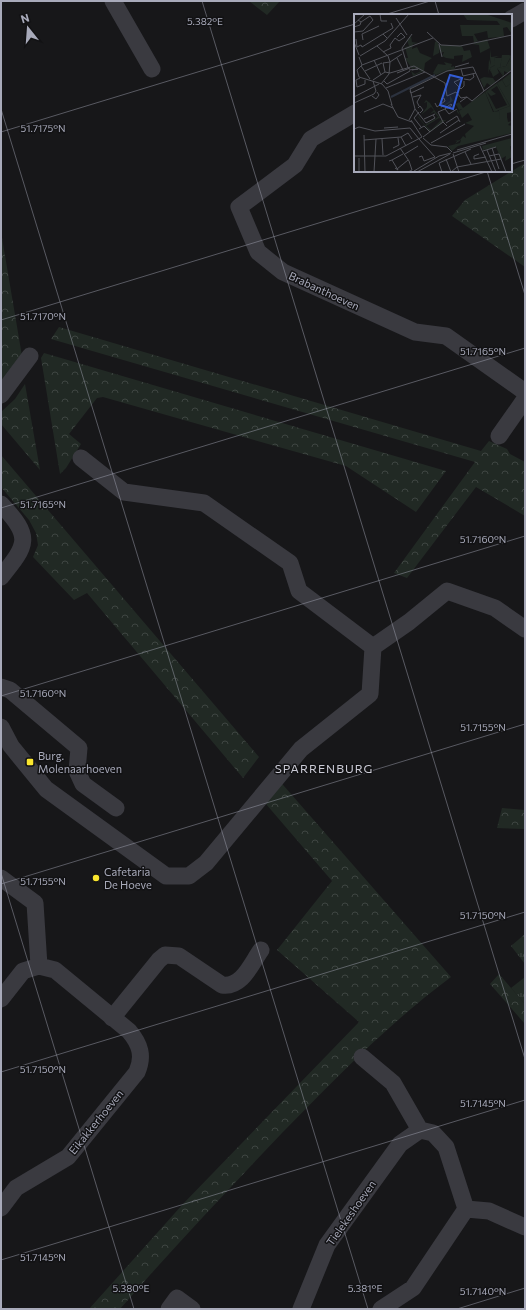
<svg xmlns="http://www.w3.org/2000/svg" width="526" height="1310" font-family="Commissioner,sans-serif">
<defs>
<pattern id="grass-tufts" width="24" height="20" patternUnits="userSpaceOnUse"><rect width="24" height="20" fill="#212924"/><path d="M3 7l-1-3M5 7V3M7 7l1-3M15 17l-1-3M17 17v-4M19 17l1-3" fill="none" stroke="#3e4542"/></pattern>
<pattern id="forest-crowns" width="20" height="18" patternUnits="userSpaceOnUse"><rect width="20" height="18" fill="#212924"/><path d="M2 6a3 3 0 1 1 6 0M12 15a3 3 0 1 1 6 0" fill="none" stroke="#3e4542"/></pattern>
</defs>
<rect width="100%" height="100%" fill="#171719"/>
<path fill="url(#grass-tufts)" d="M525,934V964L511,946Z
M525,977V1004L511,988Z"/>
<path fill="url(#forest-crowns)" d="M249,1H280L267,15Z
M525,163V267L452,216L465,200Z
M1,232L23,362L1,388Z
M59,327L481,451L489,441L507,449L510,454L525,462V516L476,487L407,578L394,573L475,462L51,339Z
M44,353L446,471L416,512L346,466L103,397L97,398L69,434L81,444L66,468L60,474L41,358Z
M25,384L40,470L1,424V412L15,399Z
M1,455L259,757L243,778L87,593L74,600L33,557L38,545L36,533L29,520L1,487Z
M277,778L451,977C389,1023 336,1078 282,1133C227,1191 172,1249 120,1309H89L183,1204L359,1022L277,950L332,881L260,797Z
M502,808L525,810V829L497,828Z
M499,974L525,1004V1024L490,984Z"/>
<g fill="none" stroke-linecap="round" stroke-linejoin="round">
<path stroke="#3a3a40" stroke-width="17" d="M113,1L152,69
M511,19L525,11
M355,113L311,139L295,165L239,207L258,252L283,272L415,332L446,336L525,392
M1,395L30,356
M499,436L525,399
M81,458L124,492L204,503L290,563L299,591L373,647
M1,504C32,537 28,544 1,577
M1,687L10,690L79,748L77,771L83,784L116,808
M1,727L11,746L46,789L166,876H189L206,863L301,749L370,694L373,647L409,622L447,591L495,608L525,629
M1,878L35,903L39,966
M1,999L23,971L39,966L55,970L129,1031C140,1044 144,1056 137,1072L68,1157L16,1188L1,1208
M112,1018L159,960L165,955L179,956L222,985C242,988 251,964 261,950
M362,1057L393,1083L420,1130
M466,1209L489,1211L525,1227
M169,1309L177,1298L192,1309
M301,1309L327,1245L400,1144L420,1130L433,1133L446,1147L466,1209L413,1288L381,1309"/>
</g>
<path fill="none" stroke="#a8aaba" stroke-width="1" stroke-opacity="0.45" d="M202,1L525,1059M435,1L439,15M384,15L430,1M1,109L368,1309M1,132L355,24M511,164L525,160M487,171L525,295M1,320L489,171M1,508L525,348M1,696L525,536M1,873L134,1309M1,884L525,724M1,1072L525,912M1,1260L525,1100M457,1309L525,1288"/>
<g fill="#fae62e" stroke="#121214" stroke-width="1.5">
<rect x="26" y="758" width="8" height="8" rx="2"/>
<circle cx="96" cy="878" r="4"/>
</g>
<g text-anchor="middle" stroke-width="3" stroke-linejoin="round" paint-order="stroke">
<g font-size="11" fill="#a8aaba" stroke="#121214">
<text transform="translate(324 291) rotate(25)" y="4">Brabanthoeven</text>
<text transform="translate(96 1122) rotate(-51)" y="4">Eikakkerhoeven</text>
<text transform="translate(351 1213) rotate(-55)" y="4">Tielekeshoeven</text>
</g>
<g font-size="11" fill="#a8aaba" stroke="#121214" text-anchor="start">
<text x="38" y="760">Burg.<tspan x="38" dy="13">Molenaarhoeven</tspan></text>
<text x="104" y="876">Cafetaria<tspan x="104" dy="13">De Hoeve</tspan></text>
</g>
<g font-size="12" letter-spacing="1" fill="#cacad5" stroke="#121214">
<text x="324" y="773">SPARRENBURG</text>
</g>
</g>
<g transform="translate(354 14)">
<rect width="158" height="158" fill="#171719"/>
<path d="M109,0H131L158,9V20L153,13L149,14L150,22L146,23L134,24L133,17L125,19L120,20L124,27L120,29L119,22H108L106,11H146L143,7L113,6ZM57,22L58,28L64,29L59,30L58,35L63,33L66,39L78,44L71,49L70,57L59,62L57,57L61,60L67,57L61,54L58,55L51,44H54L51,33L59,31L55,32L53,26ZM133,25L136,34L126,39L125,31L118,30ZM83,27L85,31L108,32L110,37L116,36L118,43L108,48L109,41L100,42V45L92,44L88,42L90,38L86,39L85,34V39L79,42L81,28ZM158,42V55L154,59L150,57V62L143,54L152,52ZM90,48L98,50L97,53L100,52L101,55L83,61L97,54L82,61L79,59L84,50L92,51ZM157,59L158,69L152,73L148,66ZM130,63L139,64L141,69L137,72L133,69L130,74L126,65ZM143,69L156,92L140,98L131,78ZM143,72L153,91L142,95L133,78L137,82L142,80L137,76Z" fill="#212924" fill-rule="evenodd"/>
<path d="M136,35L137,43L145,42L140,44L143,53H146L148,41H155L158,42L154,53L156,57L153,53L149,55H146L153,53L157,42L152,52L144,54L150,62L141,69L138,63L142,68L149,62L141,51L136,54L139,61L135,55L134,61L135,45L137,51L136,44ZM152,62L158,69V98L153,99V103L154,108L158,107L154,111L158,112V119L104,132L98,137L94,132L106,129L107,126L101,130L103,127H100L106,126L109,122L112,124L111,120L120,112L111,109L118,106L114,99L108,104L105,97L108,95L105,96L100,87L102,90L105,88L102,83L109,94L131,78L139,98L145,97L146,108L145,96L156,92L143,69L148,66L152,73L156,70ZM96,81L99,87L81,97L87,105L85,104L72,112L77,116L87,106H92L103,98V95L106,101L103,98L76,118L64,103L67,101L65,103L71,111L84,103L80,98L76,100L80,96L77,93L67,101L73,93V88L70,89L72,86L76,89L81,97L96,87ZM158,124V133L156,132L158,143L151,147L152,142L147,145L142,133L129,136L128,132Z" fill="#212924"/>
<path d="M140,44H148L146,53L143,54L145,59L139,63L136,54L141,51Z" fill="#212924"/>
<path fill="none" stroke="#2c323e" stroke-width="2" d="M37,83L81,61"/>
<path fill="none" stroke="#515259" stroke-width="1" d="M26,0L27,7H33M42,4L53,21M0,10L11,0M0,13L6,11L7,8L4,6M0,18L9,17L19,6L16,2L7,8M73,18L87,31L106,32L158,21M29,20L39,14L37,9M2,25L3,33L7,31L8,33M9,26L8,20L25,12M0,28L5,41M85,30L88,43M23,32L34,42L36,48L35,60L27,70M8,33L29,20L33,24M29,38L37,34L36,31L41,24L45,27L51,23L47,19L43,23M6,42L31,27L55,0M5,43L8,51L3,56L5,63L28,70L34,77L38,91M43,44L49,56M20,46L27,61M29,49L36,48L48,40M29,49L31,58L36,59M8,51L79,24M7,52L16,65M101,53L115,49M54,54L48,34L58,20M107,55L109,62L122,59M55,56L64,55L58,56M11,57L28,49M36,59L60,52L71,58M43,59L56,54M6,64L2,66L3,73L11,70V66M109,64L100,68L107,75L110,72V67M110,65L116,66L120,63L119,60M19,66L31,58M30,67L33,70L56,57M91,69L93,82L102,78L107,84L113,83M32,74L71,58L91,69M56,77L57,79L70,73M130,77L158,56M18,82L22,85L25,81L23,78M0,83L25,70M59,83L67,81L63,88L65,92M106,88L113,83L118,87L130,77M0,89L20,80L22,77L19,67M81,89L83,93L91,87L90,84L87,85M37,90L44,103L58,108M87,93L90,92L92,94H94L98,91L97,90L94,92L91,95L84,98L89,108M64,94L66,92L69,96L66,99M61,95L72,109L81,104L79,101M91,95L95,100L103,95M10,98L29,90L39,94M65,98L60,104L67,113M70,105L81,100M55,106L61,95L56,75L93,57L119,53L130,77M57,106L68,123M92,109L103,102L106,108M30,114L44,113M0,115L5,113L21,117L56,114L65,125M65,115L70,112L76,118M86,119L105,106M10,121L11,158M47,123L54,119L58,125M69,123L89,108L93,112M69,124L77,131L93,133L98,138M22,125L47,123L52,132M28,125L29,141M10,126L22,125M77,129L111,110M126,132L138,158M39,134L45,131L44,124M46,134L55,147L58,156L54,158M138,134L145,155M103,136L158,120M133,136L142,158M129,137L142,133M111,138L117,150M99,139L132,129M51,140L64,132M99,140L105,158M125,140L120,142V145L132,143M0,142H32L68,123M135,142L145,140L152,158M65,143L68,142L70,147L81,143L65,125M92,145L97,158M38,146L49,140M35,147L38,146L44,156L41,154M43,155L54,146M60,157L85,142L97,139M5,158V144M20,158L22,125M63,158L96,140M88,158L85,149L117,135M97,158L103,153L147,145"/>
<path fill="#325cd4" fill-opacity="0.15" stroke="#325cd4" stroke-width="2" d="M96,61L108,64L99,95L86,91Z"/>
<rect width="158" height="158" fill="none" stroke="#a8aaba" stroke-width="2"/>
</g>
<g font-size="10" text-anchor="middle" fill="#a8aaba" stroke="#121214" stroke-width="3" stroke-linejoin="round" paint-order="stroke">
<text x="205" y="25">5.382°E</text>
<text x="43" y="132">51.7175°N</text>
<text x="43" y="320">51.7170°N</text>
<text x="483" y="355">51.7165°N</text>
<text x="43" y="508">51.7165°N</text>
<text x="483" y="543">51.7160°N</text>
<text x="43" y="697">51.7160°N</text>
<text x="483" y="731">51.7155°N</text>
<text x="43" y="885">51.7155°N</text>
<text x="483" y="919">51.7150°N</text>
<text x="43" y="1073">51.7150°N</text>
<text x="483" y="1107">51.7145°N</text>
<text x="43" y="1261">51.7145°N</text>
<text x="131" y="1292">5.380°E</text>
<text x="365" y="1292">5.381°E</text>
<text x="483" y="1295">51.7140°N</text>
</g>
<rect width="526" height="1310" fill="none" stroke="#a8aaba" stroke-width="4"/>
<g transform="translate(28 28) rotate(343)" stroke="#121214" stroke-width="3" paint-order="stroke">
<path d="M0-3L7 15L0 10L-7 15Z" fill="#a8aaba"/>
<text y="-6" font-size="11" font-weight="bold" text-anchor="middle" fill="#a8aaba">N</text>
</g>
</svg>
